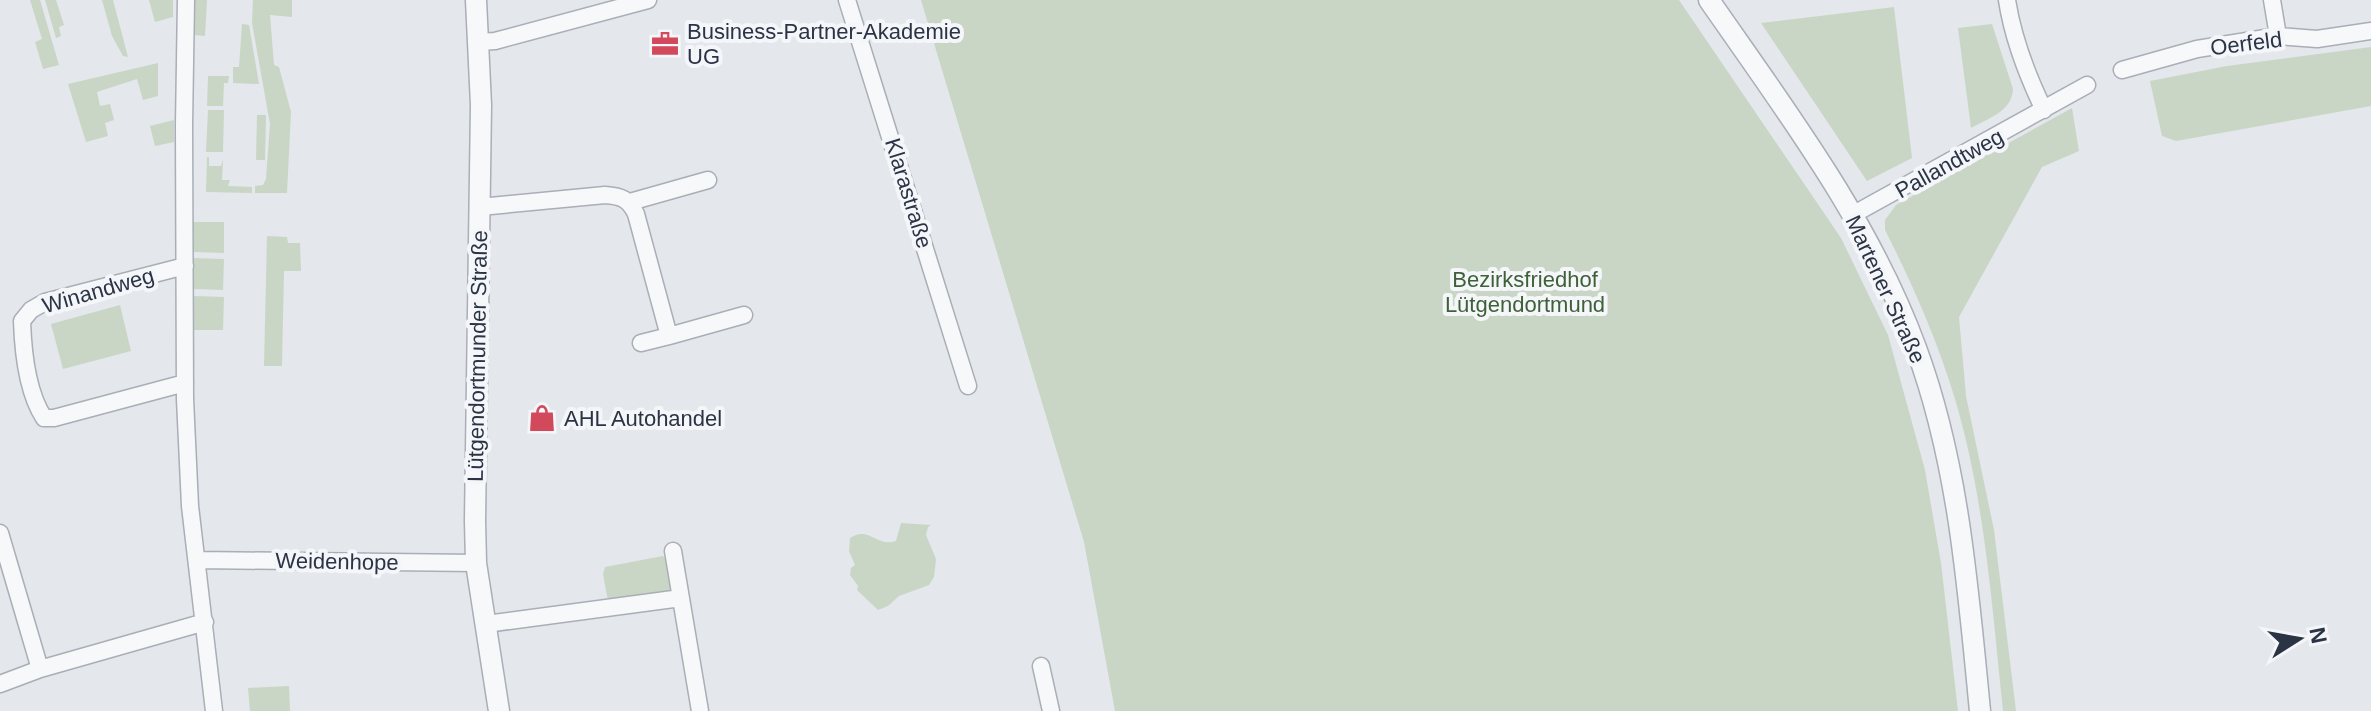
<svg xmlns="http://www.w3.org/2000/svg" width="2371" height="711" font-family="Helvetica,sans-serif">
<rect width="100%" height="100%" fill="#e4e7ec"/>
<path fill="#c9d6c5" d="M30,0H40L59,65L43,69L35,42L42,39Z
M45,0H56L64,25L59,27L61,36L56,38Z
M102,0H113L128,57L123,56L112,36Z
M149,0H173V17L155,22Z
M195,0H207L205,36L194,35Z
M253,0H292V17L270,15L274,65L279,67L291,112L287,193H255V186L263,185L266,179L270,124L252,23Z
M921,0H1679L1841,238L1888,335L1925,470L1941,563L1958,711H1115L1084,542Z
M1894,7L1912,158L1867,181L1761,23Z
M242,24L249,25L259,84L233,83V67H239Z
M1992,24L2013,89C2012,112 1988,118 1971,128L1958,28Z
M2371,47V106L2176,141L2162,136L2150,81L2227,66Z
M158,63V96L143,100L137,79L97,92L100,106L110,104L114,120L105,123L108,136L86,142L68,84Z
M208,76H229L228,83H224L223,106H207Z
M2072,108L2079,151L2042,167L1959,317L1966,396L1994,530L2016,711H2003C1992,607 1985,500 1955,399C1937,340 1913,285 1885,230V220L1896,205Z
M208,110H224L223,152H206Z
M257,115H266L265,160H256Z
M174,120V142L155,146L150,126Z
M207,157H209V166H221L223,159L222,180H230L228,186L252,187V193L206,192Z
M192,222H224V253L193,252Z
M267,236L287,237L288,243H300L301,271H284L282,366H264Z
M193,258L224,259L223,290L194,289Z
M194,296L224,297L223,330H194Z
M120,305L131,351L63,369L51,324Z
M901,523L931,525L928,527L926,535L936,559L934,577L929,585L899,596L888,606L878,610L857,590L858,586L850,575L851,568L855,565L849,551L850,538C869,525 877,548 896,541Z
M663,556L667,561L672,588L670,591L608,601L603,574L605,567Z
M289,686L290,711H250L248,688Z"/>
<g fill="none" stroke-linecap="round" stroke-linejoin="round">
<g stroke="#a9aeb7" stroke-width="19">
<path id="minor" d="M186,0L184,125L185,399L190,506L214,711
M847,0L968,386
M2007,0C2013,39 2027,75 2044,110
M2272,0L2278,36
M479,42L495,41L648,0
M2122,70L2197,49L2278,36L2317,39L2371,31
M630,202L708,180
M480,207L605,195C621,196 629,199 636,214L669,336L641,343
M1854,214L2087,85
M669,336L744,315
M185,383L54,418H44C27,392 23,352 22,321L31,310L45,302L185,266
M0,533L40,669
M673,551L700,711
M197,560L476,563
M486,624L681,598
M1041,666L1051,711
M0,684L40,669L205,622"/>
</g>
<g stroke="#a9aeb7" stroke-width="23">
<path id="tertiary" d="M476,0L481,105L475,521L476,563L499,711
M1709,0C1786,111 1869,220 1916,348C1959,464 1968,589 1980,711"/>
</g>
<use href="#minor" stroke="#f7f8fa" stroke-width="16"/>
<use href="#tertiary" stroke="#f7f8fa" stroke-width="20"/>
</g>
<defs>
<g id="office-bare" transform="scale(2.16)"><path d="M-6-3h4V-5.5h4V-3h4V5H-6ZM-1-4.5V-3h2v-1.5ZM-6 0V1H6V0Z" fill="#d1495b" stroke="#f4f6f9" stroke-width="2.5" paint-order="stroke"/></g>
<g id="shop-bare" transform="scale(2.16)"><path d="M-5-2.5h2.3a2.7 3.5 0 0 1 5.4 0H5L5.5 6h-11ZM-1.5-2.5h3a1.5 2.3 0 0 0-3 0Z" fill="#d1495b" stroke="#f4f6f9" stroke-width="2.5" paint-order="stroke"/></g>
</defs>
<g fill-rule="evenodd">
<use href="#office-bare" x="665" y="44"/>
<use href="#shop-bare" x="542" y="418"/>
</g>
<g text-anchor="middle" stroke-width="8" stroke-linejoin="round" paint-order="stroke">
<g font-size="22" fill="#2b3445" stroke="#f4f6f9" text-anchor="start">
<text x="687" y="39">Business-Partner-Akademie<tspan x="687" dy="25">UG</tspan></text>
<text x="564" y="426">AHL Autohandel</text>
</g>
<g font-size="22" fill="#2b3445" stroke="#f4f6f9">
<text transform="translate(2246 43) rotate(-7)" y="8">Oerfeld</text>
<text transform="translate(1949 163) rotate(-29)" y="8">Pallandtweg</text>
<text transform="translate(909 193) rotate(73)" y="8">Klarastraße</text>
<text transform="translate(1886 289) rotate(65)" y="8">Martener Straße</text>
<text transform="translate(98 290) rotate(-16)" y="8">Winandweg</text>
<text transform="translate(477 356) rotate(-89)" y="8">Lütgendortmunder Straße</text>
<text transform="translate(337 561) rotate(1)" y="8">Weidenhope</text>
</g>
<g font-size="22" fill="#3f6138" stroke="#f4f6f9">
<text x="1525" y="287">Bezirksfriedhof<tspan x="1525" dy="25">Lütgendortmund</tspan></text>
</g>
</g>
<g transform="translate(2299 639) rotate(79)" stroke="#f4f6f9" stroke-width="6" paint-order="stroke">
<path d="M0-6L14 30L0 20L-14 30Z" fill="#2b3445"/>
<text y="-12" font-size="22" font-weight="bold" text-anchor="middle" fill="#2b3445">N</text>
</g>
</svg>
